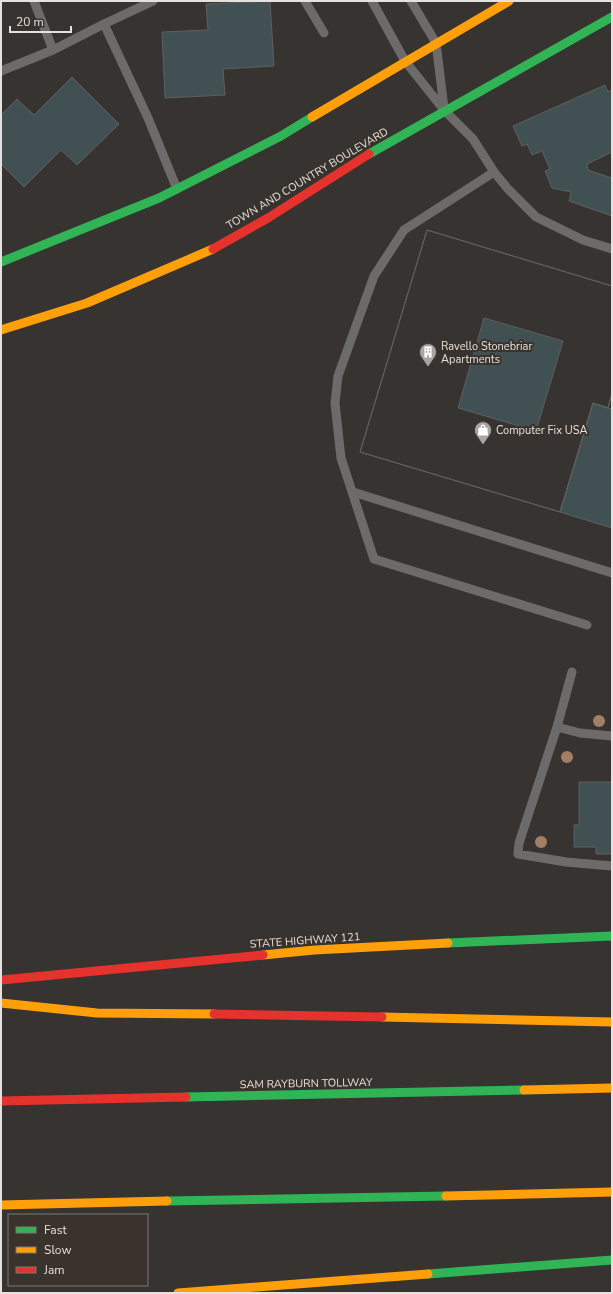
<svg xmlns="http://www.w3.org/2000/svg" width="613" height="1294" font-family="'Nunito Sans',sans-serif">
<rect width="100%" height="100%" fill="#363330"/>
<path fill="#415153" stroke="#5f5f5e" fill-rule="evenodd" d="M270,1L274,66L223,69L225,95L165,98L162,32L208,30L206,4Z
M72,77L119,124L77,165L61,150L24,187L1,164V115L17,99L34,115Z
M605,85L608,92L612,90V152L587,164L588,170L612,178V216L569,201L571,192L552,188L545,171L550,169L542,151L532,155L527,144L522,146L513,126Z
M427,230L612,286V393L608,408L593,403L560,512L360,452ZM484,318L563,341L536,431L458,408Z
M427,230L612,286V393L608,408L593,403L560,512L360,452Z
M593,403L612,409V528L560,512Z
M579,782H612V854H596V847H574V825H579Z"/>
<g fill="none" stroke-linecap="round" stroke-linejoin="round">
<path stroke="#6d6b69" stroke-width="9" d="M34,1L53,50
M153,1L104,24L148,118L177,189
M305,1L324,33
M372,1L405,61L444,110L473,139L494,172L508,189L536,217L583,240L612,249
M411,1L436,43L444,108
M1,71L53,50L104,24
M494,172L404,230L374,276L338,376L335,403L341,458L374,559L587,625
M353,492L612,573
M572,672L557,727L580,733L612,736
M557,727L519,843L518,854L566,862L612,866"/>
<path stroke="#30b455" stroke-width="9" d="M369,154L612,17
M1,262L159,198L281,136L312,117
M448,943L612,936
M186,1097L524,1090
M167,1201L446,1196
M428,1274L612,1260"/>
<path stroke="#ff9f0a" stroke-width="9" d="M312,117L509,1
M1,330L87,303L213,249
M263,955L314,950L448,943
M1,1003L97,1013L214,1014
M382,1017L612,1022
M524,1090L612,1088
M446,1196L612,1192
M1,1205L167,1201
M178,1293L428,1274"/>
<path stroke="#e5322d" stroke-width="9" d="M213,249L268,218L369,154
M1,980L263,955
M214,1014L382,1017
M1,1101L186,1097"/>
</g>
<g fill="#a27f64">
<circle cx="599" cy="721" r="6"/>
<circle cx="567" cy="757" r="6"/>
<circle cx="541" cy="842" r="6"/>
</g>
<defs>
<g id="building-pin" transform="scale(0.9)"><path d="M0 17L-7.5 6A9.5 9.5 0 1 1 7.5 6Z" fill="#a8a4a1" stroke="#39322d"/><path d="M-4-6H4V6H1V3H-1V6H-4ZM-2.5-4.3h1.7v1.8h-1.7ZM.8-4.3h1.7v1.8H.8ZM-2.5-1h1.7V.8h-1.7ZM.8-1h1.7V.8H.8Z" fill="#fff"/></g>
<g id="shop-pin" transform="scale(0.9)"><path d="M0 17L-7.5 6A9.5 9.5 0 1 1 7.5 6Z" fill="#a8a4a1" stroke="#39322d"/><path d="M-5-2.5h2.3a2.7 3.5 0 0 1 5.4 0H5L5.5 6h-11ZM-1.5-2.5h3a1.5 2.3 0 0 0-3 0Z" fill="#fff"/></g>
</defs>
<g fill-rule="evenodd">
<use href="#building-pin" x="428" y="352"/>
<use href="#shop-pin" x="483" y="430"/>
</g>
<g text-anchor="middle" stroke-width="4" stroke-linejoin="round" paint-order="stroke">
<g font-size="11" fill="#e6e1de" stroke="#39322d">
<text transform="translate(307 178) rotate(-31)" y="4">TOWN AND COUNTRY BOULEVARD</text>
<text transform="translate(305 940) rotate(-4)" y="4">STATE HIGHWAY 121</text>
<text transform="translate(306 1083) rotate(-1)" y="4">SAM RAYBURN TOLLWAY</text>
</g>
<g font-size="11" fill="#e6e1de" stroke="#39322d" text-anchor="start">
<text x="441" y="350">Ravello Stonebriar<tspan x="441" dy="13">Apartments</tspan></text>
<text x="496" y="434">Computer Fix USA</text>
</g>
</g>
<rect width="613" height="1294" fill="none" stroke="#e6e1de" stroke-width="4"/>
<rect x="8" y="1214" width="140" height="72" fill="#39322d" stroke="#7e7874"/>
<rect x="16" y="1227" width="20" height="6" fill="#30b455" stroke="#7e7874"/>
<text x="44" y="1234" font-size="12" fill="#e6e1de">Fast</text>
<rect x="16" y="1247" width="20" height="6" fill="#ff9f0a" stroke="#7e7874"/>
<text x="44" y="1254" font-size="12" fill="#e6e1de">Slow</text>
<rect x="16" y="1267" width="20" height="6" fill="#e5322d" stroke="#7e7874"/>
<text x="44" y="1274" font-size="12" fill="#e6e1de">Jam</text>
<path d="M10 26v6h61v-6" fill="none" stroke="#e6e1de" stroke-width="2"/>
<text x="16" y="26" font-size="12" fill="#e6e1de" stroke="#39322d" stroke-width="3" paint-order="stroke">20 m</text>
</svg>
